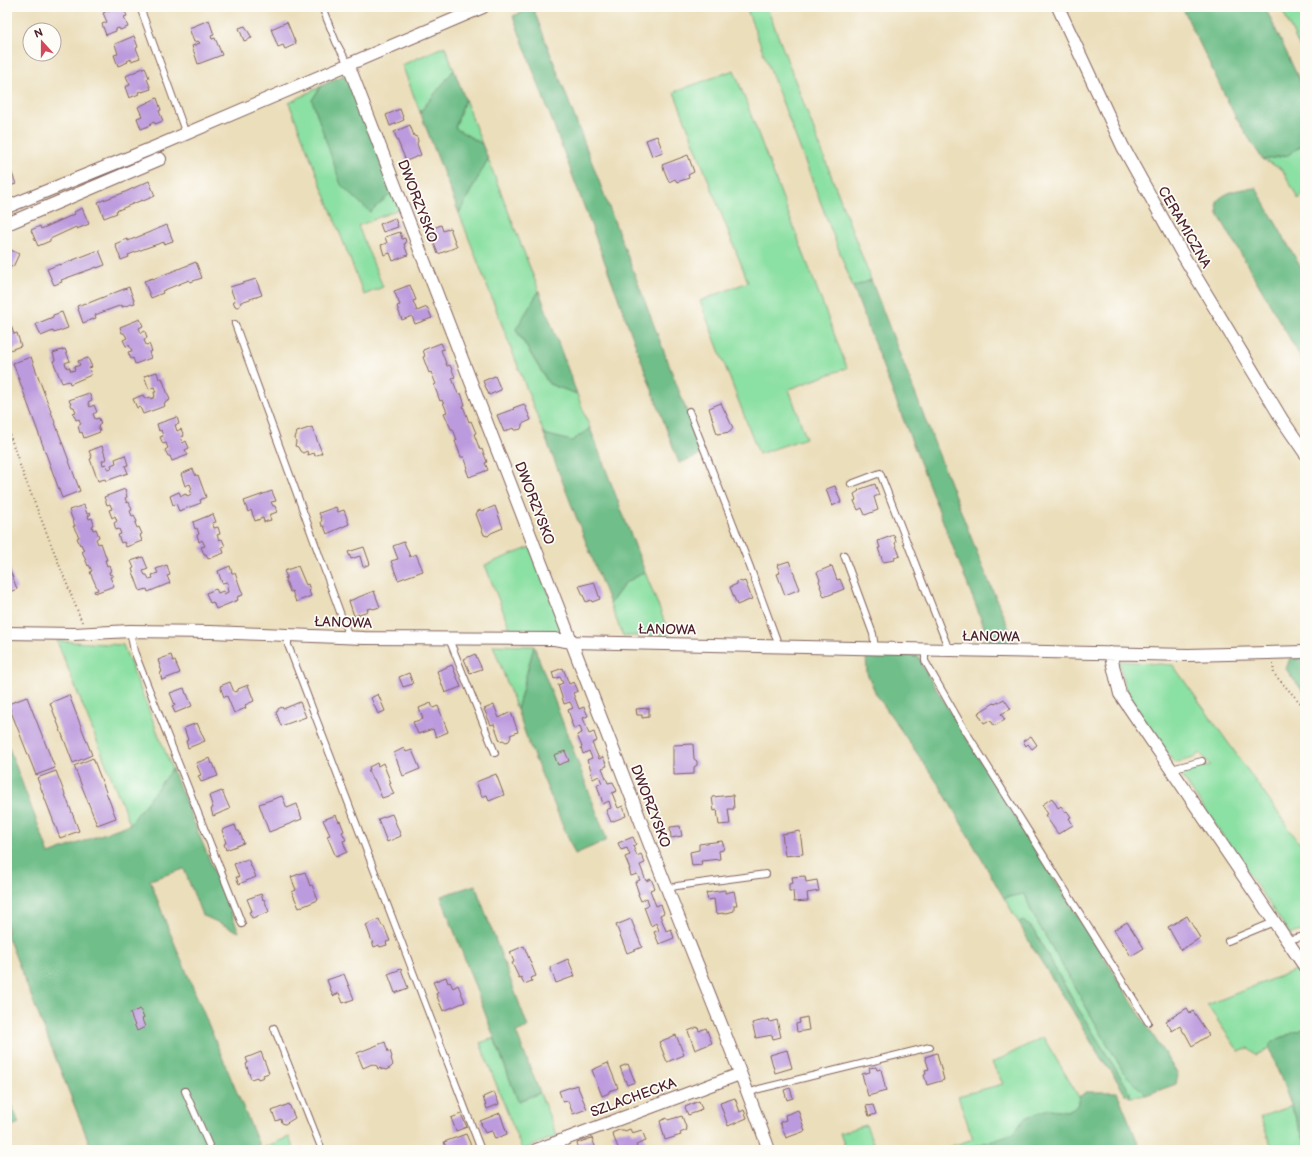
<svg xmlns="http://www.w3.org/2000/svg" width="1312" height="1157" font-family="'Balsamiq Sans',sans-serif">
<rect width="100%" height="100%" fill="#fdfcf7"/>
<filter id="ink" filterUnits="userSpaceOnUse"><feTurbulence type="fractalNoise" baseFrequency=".025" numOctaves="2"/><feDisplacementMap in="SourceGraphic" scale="8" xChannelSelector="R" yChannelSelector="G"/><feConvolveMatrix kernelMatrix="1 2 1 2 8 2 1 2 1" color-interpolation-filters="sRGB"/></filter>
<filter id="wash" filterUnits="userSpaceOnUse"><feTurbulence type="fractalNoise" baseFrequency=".012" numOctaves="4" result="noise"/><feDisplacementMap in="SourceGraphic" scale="16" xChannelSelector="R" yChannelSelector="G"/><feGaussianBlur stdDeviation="0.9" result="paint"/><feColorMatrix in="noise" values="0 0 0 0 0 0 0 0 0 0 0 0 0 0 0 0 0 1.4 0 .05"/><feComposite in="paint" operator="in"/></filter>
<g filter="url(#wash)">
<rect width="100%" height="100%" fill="#ebdebb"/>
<path fill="#8be0a3" stroke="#6a8067" d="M746,7H767L871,280L853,287Z
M1281,7H1305V59Z
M445,46L454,70L420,112L402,65Z
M734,70L847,368L789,389L806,438L759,454L700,301L748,282L674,92Z
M321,86L312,100L394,191L401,208L358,226L383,287L364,295L289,103Z
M465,99L482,144L455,128Z
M1305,143V191L1299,200L1282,169L1263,160L1288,155Z
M488,159L539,291L516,330L549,384L577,394L590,428L572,442L544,434L459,213Z
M531,547L561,626L559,633L512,634L485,565Z
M645,572L670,636H623L610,604L625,583Z
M57,641L123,645L172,769L130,824Z
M493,645L534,646L517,710Z
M1119,661L1173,665L1305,851V930L1290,934L1179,772L1199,766H1211L1200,753L1194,758L1174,763L1129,698L1125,688Z
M1025,893L1031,911L1124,1073L1146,1095L1130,1097V1092L1074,1002L1043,947L1035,931L1023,921L1019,923L1004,898Z
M1300,968L1305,976V1028L1278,1039L1270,1044V1049L1256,1055L1249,1048L1239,1052L1207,1005Z
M1043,1037L1079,1097L1077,1107L1067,1111L1049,1109L1025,1118L1014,1133L963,1150H940L973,1139L958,1096L1003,1084L992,1063Z
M494,1038L518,1101L540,1093L557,1136L522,1150L480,1043Z
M1291,1106L1305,1142V1150H1273L1260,1117Z
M866,1125L876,1150H846L840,1133Z
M289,1137L294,1150H261L260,1149Z"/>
<path fill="#70be89" stroke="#5d6e5a" d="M1182,7H1265L1305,92V143L1288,155L1263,160L1236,118Z
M533,8L703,454L679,463L616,292L513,16Z
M454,70L465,99L455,128L482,144L488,159L459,213L420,112Z
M344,75L353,85L394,191L370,212L341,185L312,100L321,86Z
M1256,188L1305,275V365L1218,214L1217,201C1228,190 1241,189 1256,188Z
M871,280L981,563L1015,643L990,642L886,375L853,287Z
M539,291L577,394L549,384L516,329Z
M590,428L645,572L625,583L610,604L544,434L572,441Z
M534,646L607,840L575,854L530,747L517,710Z
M866,654L918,655L924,669L1007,804L1178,1075L1176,1084L1146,1095L1124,1073L1031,911L1025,894L1004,898L941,788L876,694L867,673Z
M1290,658L1305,659V694L1286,669Z
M7,743L49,854L130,824L172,769L239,932L202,915L184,869L150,880L166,923L261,1150H92L7,935Z
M475,885L528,1027L516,1032L540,1093L518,1101L441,896Z
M1023,921L1035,931L1043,947L1074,1002L1130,1092V1097L1125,1094L1112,1072L1100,1057L1070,1006L1032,947L1019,923Z
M1305,1028V1142L1270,1049V1044L1278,1039Z
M1086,1092H1117L1141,1150H963L1014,1133L1025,1118L1049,1109L1067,1111L1077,1106L1079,1097Z
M7,1094L19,1123L7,1128Z"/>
<g id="blocks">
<path fill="#bc9ade" d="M116,7H123L127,16L124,17L128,27L120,30L119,28L116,29V31L106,35L102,24L107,22L103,13Z
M209,20L214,35L211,36L212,39L215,38L222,55L198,64L192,46L200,43L198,41L194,42L189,28Z
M287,22L296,44L285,49L283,45L278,47L271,29Z
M245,26L252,38L244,41L239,28Z
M134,36L138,47L136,48L140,58L131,61V59L127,61L128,62L118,66L114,55L118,54L115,44Z
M145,67L149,78L147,79L151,89L142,92V91L138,92L139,94L129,98L125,87L130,85L126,76Z
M157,98L161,110L159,111L163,121L155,124L154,122L150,124L151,125L141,129L137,118L142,116L138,107Z
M400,109L404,120L390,126L386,115Z
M410,125L414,136L417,137L418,141L417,144L421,155L406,161L394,132Z
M657,136L663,152L652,156L646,140Z
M688,155L694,172L688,175L689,178L677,182L675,179L669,182L662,165Z
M7,160L16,184L7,187Z
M149,181L155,196L143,201L142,200L116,211L117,213L104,218L98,202L123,193Z
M82,208L89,224L77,229L76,227L50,239V241L38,246L31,230L40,226L41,229L75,214L74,212Z
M395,218L398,227L383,232L380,224Z
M167,225L173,241L164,244V242L146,248L128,255L129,257L121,260L115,244L127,239L128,241Z
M441,225L443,231L450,228L457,247L438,254L429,230Z
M400,232L402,239L405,238L406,243L404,244L408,255L393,261L390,253L384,255L381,245L387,243L385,237Z
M7,248L19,254L13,267L11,266L7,276Z
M99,250L105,265L97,268V267L61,280L62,282L54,285L47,269L60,264V265Z
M196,262L202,278L190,282L189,280L162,291L163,293L151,298L144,281L153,278V279Z
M256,279L262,295L241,302L240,306L237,307L235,306L233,301H235L230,287Z
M410,285L416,300L413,301L417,311L427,307L432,318L415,324L412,316L402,320L397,306L400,305L394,291Z
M129,287L135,303L122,307V305L108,310L95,315L96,318L83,323L77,306L85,303L86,304Z
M62,312L68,328L54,333L53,331L41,336L36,324L53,317V315Z
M7,315L14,334L17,333L21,346L7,351Z
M140,319L143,326L139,328L141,333L145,331L147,338L144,340L146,345L149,344L152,351L149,352L151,358L135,364L133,358L131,359L128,352L132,351L129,345L126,346L123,340L127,338L124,333H122L120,327Z
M441,343L444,349L441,350L447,366L450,365L455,377L452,378L458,394L461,393L465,405L463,406L469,422L471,421L476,433L474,434L480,450L482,449L487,462L485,463L488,470L469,477L466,469L468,468L466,462L464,457H461L455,441L457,440L453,429H451L444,413L447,412L442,400L440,401L434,385L436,384L431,372L429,373L423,357L425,356L423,350Z
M65,349L70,361L65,363L67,368L69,367L71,371L75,370L74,367L80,365L78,361L88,358L92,367L89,368L91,375L70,384L69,381L62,383L53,361L55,360L53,353Z
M31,357L80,491L62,498L13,363Z
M157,372L159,379L162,378L170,400L164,403L165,406L143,414L140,407L137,408L133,399L143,395L145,399L150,397L151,399L155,397L154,392H156L154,387L149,389L144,376Z
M495,376L501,390L489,395L483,381Z
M89,393L92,400L88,402L90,407L94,405L97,412L93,414L95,419L99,418L101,424L98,426L100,432L84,438L82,432L80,433L78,426L81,424L79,419L76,420L73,413L76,412L74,407H72L69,400Z
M721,403L733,428L730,432L717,434L709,408Z
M524,404L531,420L522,424V426L521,429L517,430H514L513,428L504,432L497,415L514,409L513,408Z
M177,417L179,424L175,425L177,431L181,429L184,436L181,437L183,443L186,441L189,448L185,450L188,455L172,461L170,456H168L165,450L168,448L166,443L163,444L160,437L163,436L161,430L159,431L157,424Z
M312,427L322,453L315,456L314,453L308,455L307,451L303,453L300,451L298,447L295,446L296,442L295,438L297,432Z
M102,446L106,459L102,461L103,465L106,464L108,469L112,468L111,465L116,463L115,459L125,455L128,465L125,466L128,473L106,481L105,479L98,481L90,459L92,458L89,451Z
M193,469L196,476L198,475L206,497L200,500L201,503L179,511L176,504L173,505L170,496L179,492L181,496L186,494L187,496L192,494L190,490L192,489L190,484L185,486L181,474Z
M875,484L879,495L874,497L878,510L865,515L862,508L858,510L854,501L856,500L854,494L859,491L858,490Z
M835,486L841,502L832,506L826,489Z
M125,489L127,497L125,498L127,503L129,502L132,510L130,511L132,516L134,515L137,522L135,523L137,528L139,527L142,534L140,535L142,541L126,547L124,542L121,543L118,535L121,534L119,529L116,530L114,523L117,521L115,516L112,518L109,510L112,509L110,504L107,505L104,497Z
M272,491L276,501L271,502L273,506H275L277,512L269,515L271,520L264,522L263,518L255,521L251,510L248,512L244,501Z
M84,505L87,514L90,513L91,514L88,516L89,519L92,518L94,525L92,526L93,530L96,529L99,537L96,539L98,544L101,543L107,560H105L107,566L109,565L111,571L109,572L110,575L112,574L113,576L110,577L114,586L95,593L94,591L98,590L90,572L92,571L89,565L88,566L82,551H84L81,544L80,545L77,538L79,537L73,526H75L69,510Z
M495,506L503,528L491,533L488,536L484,535L476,514L478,511L480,510L483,511Z
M336,507L338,512L344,510L349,524L327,534L324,526H322L321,522L322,520L319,513Z
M213,514L216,522L212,523L214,528L218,527L220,534L217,535L219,540L222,539L225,546L222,547L224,553L208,559L206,554H204L201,547L205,546L202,540L199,542L197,535L199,534L197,528L195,529L193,522Z
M894,535L896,542L895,543L900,556L894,558L895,560L883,562L878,548H880L878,541Z
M404,542L410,557L416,554L423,571L398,580L391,561L398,559L393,546Z
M364,547L370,564L363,567L360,556L351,559L348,552Z
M143,557L148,569L143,571L145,575H147L149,579L153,578L152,575L158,573L156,569L167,565L170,575L167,576L170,583L148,592L147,589L140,591L132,569L134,568L131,561Z
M789,561L800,589L785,595L777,574L780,573L777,565Z
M7,562L17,589L7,593Z
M230,566L232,573H235L243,595L237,597L238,600L216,609L213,602L210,603L206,593L216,589L218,593L223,591L224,594L228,592L227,587L229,586L227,582L222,583L218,571Z
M298,566L306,585L308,584L310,590L309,591L311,596L296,602L292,591L290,592L285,578L287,577L284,571Z
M832,566L837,580L840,579L844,589L824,597L820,586H821L819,581L820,580L817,572Z
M739,581L742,582L745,581L752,599L737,605L730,587L737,584V582Z
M594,582L600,599L592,602L591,600L586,602L579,586Z
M374,591L380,607L373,609L372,608L367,609L368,611L354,616L349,601Z
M475,654L482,669L470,673L464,659Z
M171,655L173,661H175L180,673L162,680L160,673L162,672L158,660Z
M452,665L461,687L445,693L437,671Z
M563,668L569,684L574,682L578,691L573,693L579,709L584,707L588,716L583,718L589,734L594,732L597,741L592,743L599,759L603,757L607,766L602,768L608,783L613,782L617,791L612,793L618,808L623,806L626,816L611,822L606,810L611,808L609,801L603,804L597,785L602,783L599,776L593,779L591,772H592L587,760L592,758L589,751L583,754L581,747H582L577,735L582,733L580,726L574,729L571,722H572L568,710L573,708L570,702L564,704L562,697L558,685L563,683L560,677L554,679L552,672Z
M409,673L413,684L403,687L399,677Z
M230,682L234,692L238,691V689L248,685L254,701L245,705L246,708L234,713L227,696L224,697L220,686Z
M184,688L186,694H187L192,706L175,713L172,706L175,705L170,693Z
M378,694L385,711L378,714L371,698Z
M69,695L92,755L73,763L50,703Z
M27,697L55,768L36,775L8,704Z
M1004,699L1011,709L1001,714L1005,720L994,726L992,722L988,721L984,723L978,713L994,703L995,704Z
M300,702L306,717L281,726L276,712L278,711V709L282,707L283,709Z
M431,703L433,708L438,706L448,732L436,737L433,729L418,734L413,722L423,719L419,708Z
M494,705L499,718L511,712L518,732L510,735L511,737L509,741L506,742L503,740L500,741L494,724L491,725L484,709Z
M649,708V717L642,718V715H637L636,709Z
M197,723L205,741L188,748L186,741L188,740L184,728Z
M1031,736L1037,745L1032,749L1028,744L1026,746L1023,741Z
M693,744L694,759L697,761V765L694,767V774L674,775V768H673V745Z
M404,748L406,752L412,750L420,769L403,776L394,753Z
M565,751L569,761L558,765L554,755Z
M93,758L116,818L97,825L74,766Z
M210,758L212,764L213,763L218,776L201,782L198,776L201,775L196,763Z
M377,763L378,766L383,763L391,783H389L394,794L382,798L374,779H372L368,770H370L369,767Z
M56,771L79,831L60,838L37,778Z
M496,774L504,795L489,801L487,795L482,797L476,782Z
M222,791L230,809L213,816L211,809L213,808L209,796Z
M733,795L734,809H728L730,824L719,825L717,810L714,811L712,797Z
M282,796L287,808L297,804L302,819L269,832L259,804Z
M1052,798L1058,808L1061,806L1065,812L1067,811L1071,817L1069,818L1073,825L1058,834L1045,815L1048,814L1042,805Z
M392,814L401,836L387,842L378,819Z
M336,815L339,822L340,821L344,831L342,832L346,840L343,841L347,852L336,857L327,836L330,835L323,820Z
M235,825L237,831H239L244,843L226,850L224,844L226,843L222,830Z
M680,826L682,836L671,838L670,827Z
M800,831L803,854L785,856L782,834Z
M633,837L636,844L633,846L637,856L641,854L645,863L640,865L646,881L651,879L655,888L650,890L656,906L661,904L664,913L660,915L666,931L671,929L674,938L659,944L654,932L659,930L656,923L651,926L644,907L649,905L647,898L641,901L638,894H639L635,882L640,880L637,874L631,876L629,869H630L625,857L630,855L627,848L621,850L618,843Z
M722,841L724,847L723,850L719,851L720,859L701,861L702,865L692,866L690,852L699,850V844Z
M248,859L256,877L239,884L236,877H239L234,864Z
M305,872L310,886L312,885L318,900L299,908L292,892L296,890L291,877Z
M805,876L806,882L817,880L819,891L807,893L808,901L794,902L793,891H789V884L793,883L792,877Z
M725,890V893L734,891L737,905H734V911L723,914V913L716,914L714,899L708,900L706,893Z
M261,894L263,900L264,899L269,912L252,918L249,912L252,911L247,899Z
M1187,916L1200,938L1181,950L1168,927Z
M379,919L382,926H384L390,941L386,942L387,945L380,947L379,945L374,947L366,925Z
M631,919L642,947L627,953L616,925Z
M1127,922L1144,948L1131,956L1114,930Z
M524,946L536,976L531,978L532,981L524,984L521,977L519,978L512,963L514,962L510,952Z
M568,959L575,976L556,983L550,967Z
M401,969L408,988L395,993L388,974Z
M344,974L354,999L343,1003L339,993L333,996L327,980Z
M446,977L448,983L450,982L453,988L458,985L465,1002L443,1011L436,994L438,993L433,982Z
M1187,1008L1190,1013L1193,1011L1209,1035L1192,1046L1185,1033H1184L1180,1026L1172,1031L1166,1021Z
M140,1009L144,1018L142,1019L145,1027L137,1031L130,1013Z
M807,1017L809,1030L797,1032L796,1024L800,1023L799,1019Z
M769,1019L770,1022L777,1020L781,1037L773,1039L772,1035L756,1038L752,1023Z
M698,1027L699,1031L706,1028L712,1043L695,1050L688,1031Z
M676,1035L684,1055L667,1062L659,1042Z
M385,1042L388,1052L390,1051L392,1057L391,1058L393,1065L390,1068L386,1070L383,1069L381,1070V1068L378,1069L377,1066L372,1064L363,1068L357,1053Z
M787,1050L792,1068L775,1073L770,1055Z
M261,1052L269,1073L263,1075L264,1077L258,1079L257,1077L251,1079L246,1064L248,1063L246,1058Z
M937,1053L944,1080L927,1085L924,1075L926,1074L925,1070L929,1069L925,1057Z
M608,1063L618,1088L609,1091V1093L602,1096L592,1070Z
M628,1064L635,1082L627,1085L620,1067Z
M876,1067L877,1070L881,1069L886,1091L868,1096L862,1074L870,1072L869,1068Z
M577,1085L587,1109L573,1114L568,1101L563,1102L559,1091Z
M790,1088L793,1098L787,1100L784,1090Z
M494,1092L499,1104L487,1109L483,1097Z
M735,1098L740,1112L744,1110L747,1118L728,1126L720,1103Z
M699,1101L702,1109L699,1110L700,1111L688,1115L685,1107Z
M289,1104L295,1118L285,1124L282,1123L281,1119L276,1121L272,1111Z
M873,1105L876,1114L869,1116L866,1106Z
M798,1110L805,1131L786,1138L780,1122L786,1120L785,1115Z
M500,1113L507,1134L495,1139L492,1131L485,1133L480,1121Z
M461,1114L467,1127L456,1131L451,1118Z
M682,1116L687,1130L680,1133L681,1135L665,1140L660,1121L667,1118L668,1120Z
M630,1129L632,1133L642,1130L646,1141L636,1145L638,1150H625V1149L619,1150L612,1133L619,1130H624L625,1131Z
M466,1134L473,1150H447L444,1142Z
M592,1138L596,1149L591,1150H579L577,1143Z"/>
</g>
</g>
<g filter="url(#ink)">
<use href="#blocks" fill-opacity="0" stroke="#82625d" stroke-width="1"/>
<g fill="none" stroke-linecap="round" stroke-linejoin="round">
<g stroke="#82625d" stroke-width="8">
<path id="lane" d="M140,7L186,134
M322,7L336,42L348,64
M235,324L349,637
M689,411L750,567L779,646
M851,484L880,473L949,650
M844,555L873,634L875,648
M130,631L134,651L242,924
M288,634V645L481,1150
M449,639L495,753
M925,649V661L960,722L1148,1022
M1171,769L1202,761
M667,889L677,886L766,874
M1287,940L1305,936
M1228,941L1274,922
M274,1028L322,1150
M185,1091L211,1150
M749,1093L759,1089L930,1047"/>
</g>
<g stroke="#82625d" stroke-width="14">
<path id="street" d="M1058,7L1123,147L1184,257L1283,421L1305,453
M348,64C444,309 538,555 633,801C677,918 727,1033 769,1150
M7,207L155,147L483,7
M7,224L160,159
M7,633L74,634L130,631L211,632L364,638L554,639L572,642L1188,655L1305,652
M1110,653L1120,694L1305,967
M536,1150L740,1074"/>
</g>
<path stroke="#82625d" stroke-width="2" stroke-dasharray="1 3" stroke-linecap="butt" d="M7,427L22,471L82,622
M1273,664L1274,674L1305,708"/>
<use href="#lane" stroke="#fff" stroke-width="6"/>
<use href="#street" stroke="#fff" stroke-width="12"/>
</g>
</g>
<g text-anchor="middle" stroke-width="3.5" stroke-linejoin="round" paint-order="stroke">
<g font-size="14" fill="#4a1f2b" stroke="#fdfcf7">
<text transform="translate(418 201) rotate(69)" y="5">DWORZYSKO</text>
<text transform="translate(1185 227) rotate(60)" y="5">CERAMICZNA</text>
<text transform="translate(535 503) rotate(69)" y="5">DWORZYSKO</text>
<text transform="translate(343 622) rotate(2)" y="5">ŁANOWA</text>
<text transform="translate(667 629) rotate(1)" y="5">ŁANOWA</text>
<text transform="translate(991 636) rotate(1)" y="5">ŁANOWA</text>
<text transform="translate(651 806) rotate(69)" y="5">DWORZYSKO</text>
<text transform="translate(633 1097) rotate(-20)" y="5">SZLACHECKA</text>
</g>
</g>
<rect width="1312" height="1157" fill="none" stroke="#fdfcf7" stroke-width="24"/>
<g transform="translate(42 42) rotate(339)"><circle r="19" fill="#fdfcf7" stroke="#b5a4a5"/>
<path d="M0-3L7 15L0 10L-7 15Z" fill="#d1495b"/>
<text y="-6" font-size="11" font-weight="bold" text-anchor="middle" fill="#4a1f2b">N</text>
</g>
</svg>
